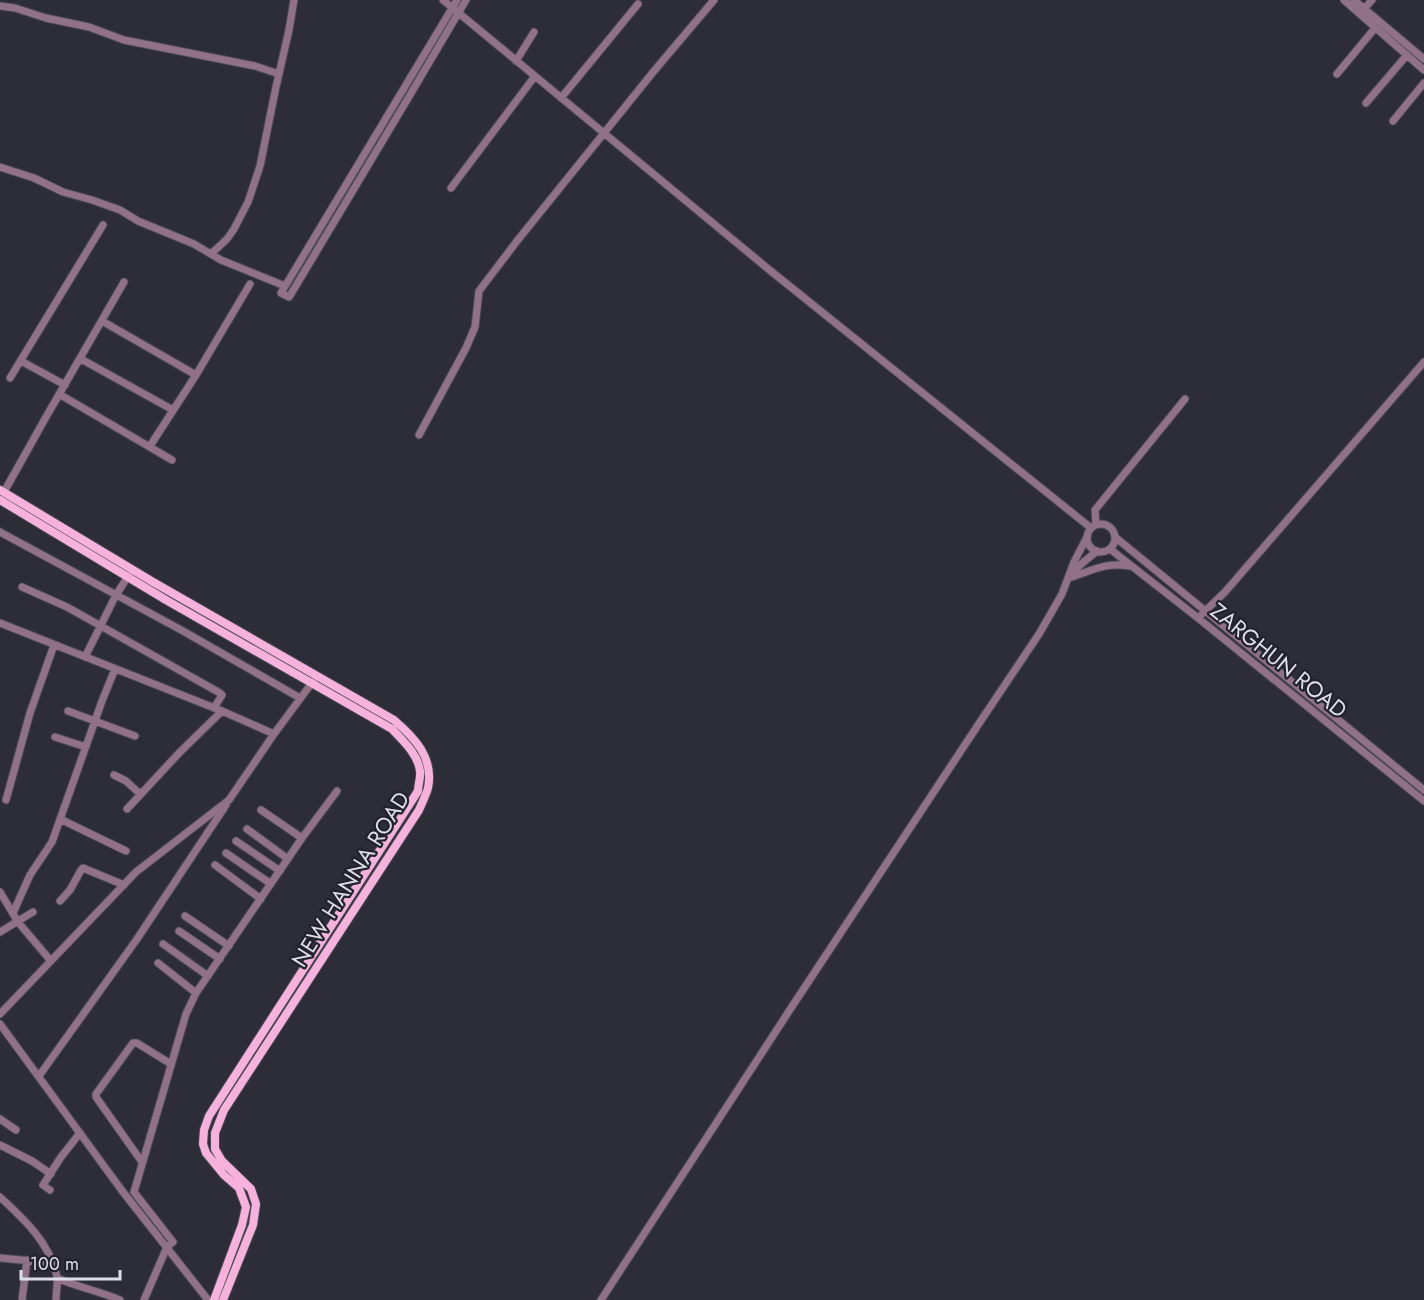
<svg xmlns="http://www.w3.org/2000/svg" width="1424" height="1300" font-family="Jost,sans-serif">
<rect width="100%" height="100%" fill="#2c2d37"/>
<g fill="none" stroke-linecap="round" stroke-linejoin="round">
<g stroke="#484953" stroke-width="9">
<path id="minor" d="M443,0L772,272L1091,528
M457,0L281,293L289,297L291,294L407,100L466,0
M1344,0L1424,70
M1354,0L1424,59
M0,6L15,8L46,18L89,27L124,40L255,66L279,74
M1363,10L1372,0
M516,61L534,32
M1337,74L1375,28
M561,98L638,4
M1366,103L1407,55
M1393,121L1424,83
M0,167L34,178L63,192L92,200L120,210L138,221L194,244L221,260L285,286
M451,188L535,76
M211,254L227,239L234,229L248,202L260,166L276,87L289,30L294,0
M102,321L196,375
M81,359L173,410
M21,361L65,385
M10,378L103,225
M59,394L172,460
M419,435L466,348L475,327L479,291L517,241L654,71L714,0
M150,446L196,375L250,284
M4,492L46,417L124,282
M1087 538a14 14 0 1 1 28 0a14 14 0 1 1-28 0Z
M1096,525L1095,510L1185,399
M0,532L183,631L300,698
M1115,537L1424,790
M1110,549L1198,618L1424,801
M1071,577L1080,565L1097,551
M1072,577C1093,570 1106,562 1129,566
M22,587L67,607L220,693L222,695L214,708
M1202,614L1225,592L1424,362
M0,623L222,711L274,734
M85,657L116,595L129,575
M68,711L135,736
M55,737L86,747
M114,775L126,781L140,794
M6,800L30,713L54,645
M127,809L180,752L222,711
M261,810L302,838
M60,819L126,851
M247,829L288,859
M236,841L280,871
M226,853L271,884
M215,865L261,899
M0,892L18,922L51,961
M60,901L70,890L81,870L83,868L124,885
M13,913L30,875L52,842L102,701L115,669
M185,916L229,946
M179,931L220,959
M0,932L33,912
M163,944L208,976
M158,963L196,993
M0,1014L136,872L229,800L274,734L314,680
M0,1024L123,1192L208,1300
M39,1076L137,939L226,805
M0,1119L16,1130
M0,1145L32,1161L51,1174
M142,1162L96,1097V1094L133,1043H137L171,1064
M50,1190L43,1185L61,1157L80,1133
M0,1197C24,1219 50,1243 57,1277C58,1284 56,1292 56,1300
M0,1258L53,1263
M57,1278C77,1287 99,1291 120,1300
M22,1300L27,1260
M144,1300L167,1247L173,1242L134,1192L186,1014L196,993L302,838L337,791
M601,1300L793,1005L978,725L1039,634L1062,594L1074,562L1087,537"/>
</g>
<g stroke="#484953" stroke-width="10">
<path id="major" d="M0,490L153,582L394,720C415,738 434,758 428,788C426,795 422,803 419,810L224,1110L215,1133V1149L222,1161L251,1189L256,1204L253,1225L223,1300
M0,500L166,600L392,729C403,741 418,754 420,771C421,777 418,785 418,791L209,1116L204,1130L203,1144L206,1153L224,1175L239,1188L246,1207L242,1225L214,1300"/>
</g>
<use href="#minor" stroke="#917185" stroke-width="7"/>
<use href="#major" stroke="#f6b2dc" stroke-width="8"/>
</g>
<g text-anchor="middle" stroke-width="4.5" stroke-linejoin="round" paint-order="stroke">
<g font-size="22" fill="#dedfe6" stroke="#22232d">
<text transform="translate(1279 660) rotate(39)" y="8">ZARGHUN ROAD</text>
<text transform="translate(350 879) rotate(-58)" y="8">NEW HANNA ROAD</text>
</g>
</g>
<path d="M21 1270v9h99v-9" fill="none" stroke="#dedfe6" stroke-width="3"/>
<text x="30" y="1270" font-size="18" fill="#dedfe6" stroke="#22232d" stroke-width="4.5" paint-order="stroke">100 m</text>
</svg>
